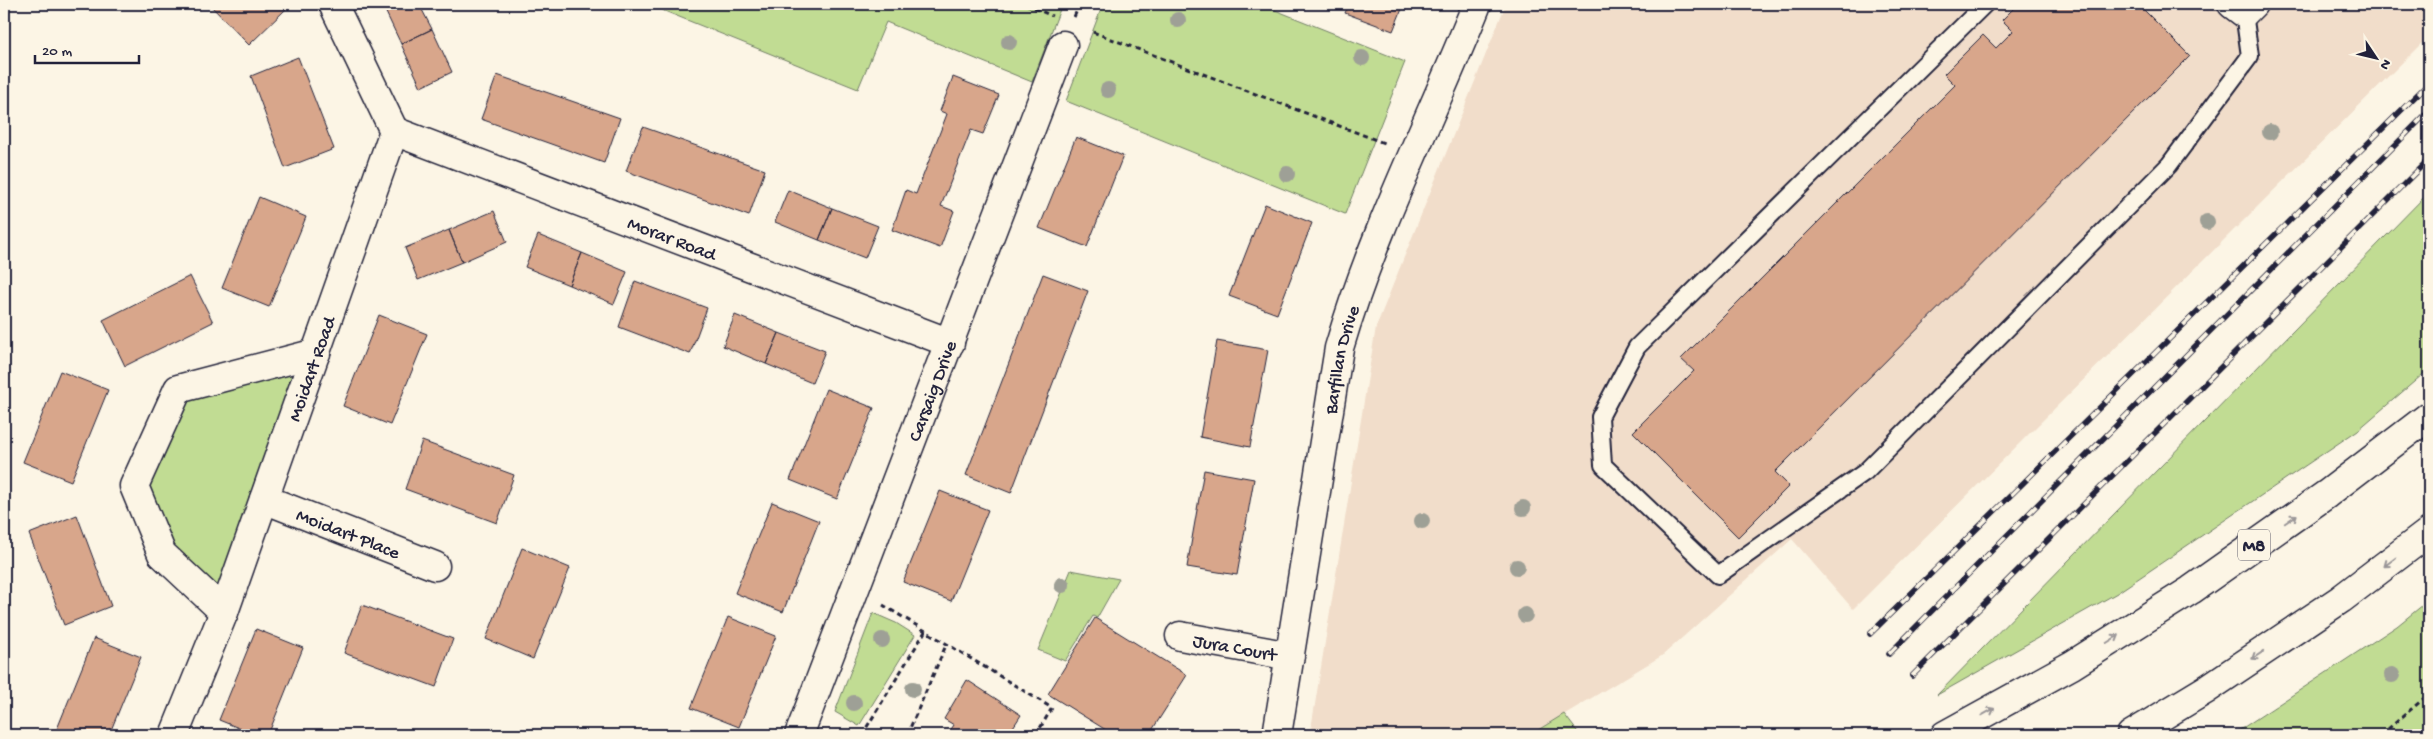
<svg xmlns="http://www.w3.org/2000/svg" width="2433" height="739" font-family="'Gochi Hand',sans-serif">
<rect width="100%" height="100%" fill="#fcf5e5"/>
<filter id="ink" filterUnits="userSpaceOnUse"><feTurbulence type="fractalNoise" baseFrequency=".02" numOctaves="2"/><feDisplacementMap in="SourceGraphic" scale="10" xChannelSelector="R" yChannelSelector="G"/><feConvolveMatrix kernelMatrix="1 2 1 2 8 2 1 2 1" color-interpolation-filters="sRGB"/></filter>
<g filter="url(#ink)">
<path fill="#f1ddca" d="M1506,4H2429V36L1853,609L1792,539L1663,655L1530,735H1310L1376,327Z"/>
<path fill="#c1dc93" stroke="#727f67" d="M647,4H1062L1032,82L886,22L858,89Z
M1103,4H1260L1405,62L1345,214L1066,101Z
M2429,192V369L2358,430L2117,593L1937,695Z
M316,353L224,612L162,554L134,486L178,389Z
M1071,570L1119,579L1097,618L1093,616L1065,661L1038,650Z
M2429,600V735H2232L2397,626Z
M873,613L896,623L915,635L859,726L835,712Z
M1564,714L1580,735H1530Z"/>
<path fill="#d8a68b" stroke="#22223b" d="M209,4H281L286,9L249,45Z
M382,4H419L432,29L401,44Z
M1349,4H1404L1393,31L1345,13Z
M2018,4H2138L2190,56L1775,472L1789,486L1738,537L1633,432L1694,371L1681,359L1955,85L1944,74L1983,35L1996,48L2013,31L2002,20Z
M432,29L452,72L421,87L401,44Z
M298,57L334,149L285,168L251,76Z
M497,75L620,118L604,163L481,119Z
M953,77L999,95L983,134L971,130L941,206L954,211L940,248L892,230L906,190L916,194L947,114L940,111Z
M643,127L765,170L749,216L626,171Z
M1076,137L1123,156L1087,247L1039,228Z
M788,190L832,208L819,240L775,222Z
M259,197L306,217L269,307L222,288Z
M1265,204L1312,223L1277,314L1229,296Z
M832,208L878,226L865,258L819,240Z
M494,211L507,242L462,262L449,230Z
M449,230L462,262L418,280L405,248Z
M538,235L582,253L569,285L525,267Z
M582,253L627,272L614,304L569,285Z
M1043,274L1088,291L1011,493L966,475Z
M190,276L213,322L125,366L103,320Z
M635,281L707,308L690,354L619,327Z
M379,315L427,334L390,425L343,406Z
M735,315L779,333L766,364L723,346Z
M779,333L825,351L812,383L766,364Z
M1217,341L1268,350L1250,447L1200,437Z
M60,371L108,390L71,481L23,462Z
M826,389L874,408L837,499L790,480Z
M422,441L514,475L497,523L405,489Z
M1204,470L1254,479L1237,575L1187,567Z
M940,491L988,510L951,601L903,582Z
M772,502L819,521L783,612L735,593Z
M77,515L111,606L64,625L29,534Z
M522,548L570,568L533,659L486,639Z
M362,605L453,639L436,687L344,653Z
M728,617L776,636L739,727L691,708Z
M1095,618L1187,675L1149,735H1114L1048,694Z
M256,629L303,648L268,735H256L219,720Z
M94,638L141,657L109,735H74L57,729Z
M967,680L1021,715L1008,735H947L954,725L944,719Z"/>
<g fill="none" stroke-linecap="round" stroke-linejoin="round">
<g stroke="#22223b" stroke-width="20">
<path id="lane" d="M1985,4L1637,347L1600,417L1603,465L1718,575L1865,472L2169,165L2250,56L2244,13"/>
</g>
<g stroke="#22223b" stroke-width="31">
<g id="street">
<path d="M2232,4L2244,13L2253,4"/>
<path id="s1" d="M394,131L950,343"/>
<path id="s2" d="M264,499L435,566"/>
<path d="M224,612L162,554L134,486L178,389L316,353"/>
<path id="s3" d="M1180,636L1290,656"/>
<path id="s4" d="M174,735L224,612L394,131L333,4"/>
<path id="s5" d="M799,735L1063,45"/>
<path id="s6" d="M1277,735L1339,348C1374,229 1431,119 1477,4"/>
</g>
</g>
<g stroke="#22223b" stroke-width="31">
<path id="highway" d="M1945,735L2072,665L2191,590L2327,494L2429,416
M2131,735L2207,689L2341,599L2429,532"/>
</g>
<path stroke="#22223b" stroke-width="3" stroke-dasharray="5 4" stroke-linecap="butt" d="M1026,4L1052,16
M1074,17L1080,4
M1093,32L1384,143
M883,605L1052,708L1036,735
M835,731L843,735
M862,735L926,630
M907,735L947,643
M2381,735L2429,694"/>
<use href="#lane" stroke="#fcf5e5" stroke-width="16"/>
<use href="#street" stroke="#fcf5e5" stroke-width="28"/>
<use href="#highway" stroke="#fcf5e5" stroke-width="28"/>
<g stroke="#22223b" stroke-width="5.5">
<path id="rail" d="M1870,634L2429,83
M1889,654L2429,111
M1912,676L2429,159"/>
</g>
<use href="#rail" stroke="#fcf5e5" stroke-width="4" stroke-dasharray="11" stroke-linecap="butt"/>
</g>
<g fill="#9ea096">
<circle cx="1178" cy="20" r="8"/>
<circle cx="1009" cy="42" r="8"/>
<circle cx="1362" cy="58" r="8"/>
<circle cx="1108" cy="90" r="8"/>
<circle cx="2270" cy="132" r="8"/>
<circle cx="1287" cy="174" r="8"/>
<circle cx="2207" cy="222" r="8"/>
<circle cx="1523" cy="508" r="8"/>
<circle cx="1422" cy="521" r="8"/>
<circle cx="1517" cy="567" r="8"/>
<circle cx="1062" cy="585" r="8"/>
<circle cx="1525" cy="615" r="8"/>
<circle cx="882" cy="640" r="8"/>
<circle cx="2392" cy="675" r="8"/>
<circle cx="913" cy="689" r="8"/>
<circle cx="854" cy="703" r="8"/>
</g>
<defs><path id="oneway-shaft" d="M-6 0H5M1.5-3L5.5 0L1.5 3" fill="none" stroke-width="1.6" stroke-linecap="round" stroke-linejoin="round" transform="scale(1.25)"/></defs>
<g stroke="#9a9698">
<use href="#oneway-shaft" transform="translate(2291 519) rotate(-35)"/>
<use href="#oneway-shaft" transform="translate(2390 562) rotate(143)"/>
<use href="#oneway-shaft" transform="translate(2113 639) rotate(-32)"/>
<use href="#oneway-shaft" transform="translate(2258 655) rotate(146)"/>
<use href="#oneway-shaft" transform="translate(1988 712) rotate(-29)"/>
</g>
</g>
<g text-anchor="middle" stroke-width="4.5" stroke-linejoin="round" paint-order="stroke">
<rect fill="#fcf5e5" stroke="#63616e" stroke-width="1" x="2238" y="529.5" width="32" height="31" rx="4"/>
<g font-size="18" font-weight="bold" fill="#22223b">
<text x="2254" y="551">M8</text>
</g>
<g font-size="19" fill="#22223b" stroke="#fcf5e5">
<text dy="7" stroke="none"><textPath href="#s1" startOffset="298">Morar Road</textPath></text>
<text dy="7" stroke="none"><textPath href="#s6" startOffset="381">Barfillan Drive</textPath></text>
<text dy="7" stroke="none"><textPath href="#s4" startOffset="391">Moidart Road</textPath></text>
<text dy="7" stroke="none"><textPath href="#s5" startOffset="369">Carsaig Drive</textPath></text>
<text dy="7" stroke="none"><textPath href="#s2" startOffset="91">Moidart Place</textPath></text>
<text dy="7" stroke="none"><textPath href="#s3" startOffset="56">Jura Court</textPath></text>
</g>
</g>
<rect width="2433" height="739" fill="none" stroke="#fcf5e5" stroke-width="20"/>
<rect x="10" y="10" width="2413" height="719" fill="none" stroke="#22223b" stroke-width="2" filter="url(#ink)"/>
<g transform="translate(2376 58) rotate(125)" stroke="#fcf5e5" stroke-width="4" paint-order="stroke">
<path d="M0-4L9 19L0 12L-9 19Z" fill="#22223b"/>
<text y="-8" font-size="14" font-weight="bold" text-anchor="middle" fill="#22223b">N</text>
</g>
<path d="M35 55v8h104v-8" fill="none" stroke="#22223b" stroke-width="2.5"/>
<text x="42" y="55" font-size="15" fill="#22223b" stroke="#fcf5e5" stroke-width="4" paint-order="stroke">20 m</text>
</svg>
